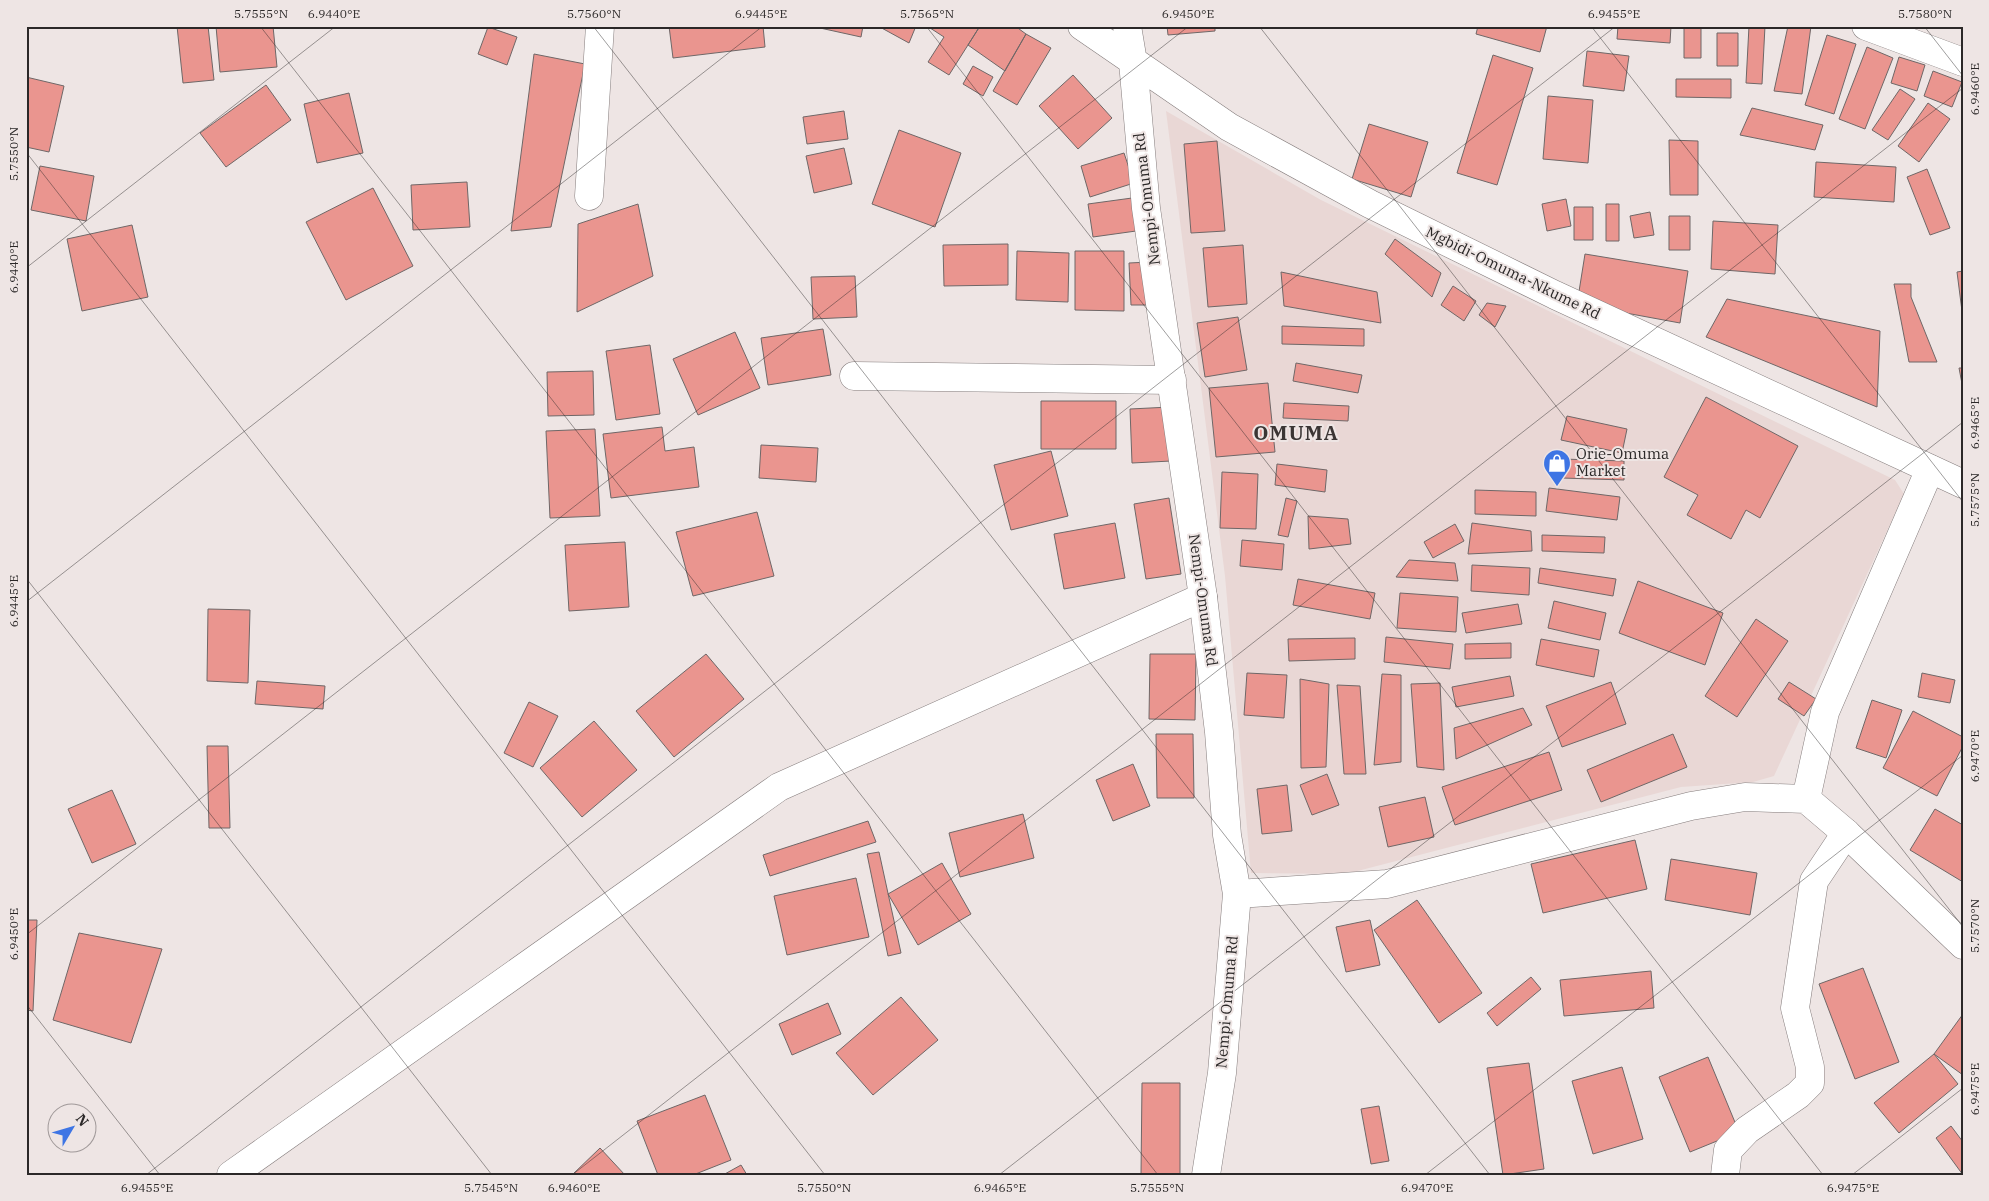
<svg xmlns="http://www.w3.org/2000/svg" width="1989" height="1201" font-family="'IBM Plex Serif',serif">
<rect width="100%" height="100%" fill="#eee5e4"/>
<path fill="#e9d7d5" d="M1166,111L1321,200L1895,480L1904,494L1774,776L1753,782L1681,787L1346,874L1251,873L1225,576Z"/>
<path fill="#ea958f" stroke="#6f6767" d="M177,26H208L214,80L183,83Z
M216,26H273L277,67L220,72Z
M669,26H763L765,47L673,58Z
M811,26H863L861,37Z
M878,26H916L909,43Z
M927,26H980L949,75L928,62L944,37Z
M980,26H1015L1026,34L1005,71L968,45Z
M1167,26H1215V31L1168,35Z
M1478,26H1547L1540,52L1476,34Z
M1618,26H1671L1670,43L1617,39Z
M1749,26H1765L1762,84L1746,83Z
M1788,26H1811L1802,94L1774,91Z
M488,27L517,37L507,65L478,54Z
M1684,28H1701V58H1684Z
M1717,33H1738V66H1717Z
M1026,34L1051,48L1017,105L993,91Z
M1827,35L1856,44L1834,114L1805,105Z
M1867,47L1893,58L1865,129L1839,119Z
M1587,51L1629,56L1624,91L1583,86Z
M534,54L585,64L551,227L511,231Z
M1493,55L1533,68L1497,185L1457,173Z
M1899,57L1925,65L1917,91L1891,83Z
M973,66L993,77L983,96L963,84Z
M1933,71L1962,82L1952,107L1924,96Z
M1073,75L1112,118L1078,149L1039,106Z
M26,77L64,86L49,152L26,147Z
M1676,79H1731V98L1676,97Z
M266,85L291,120L226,167L200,133Z
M1900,89L1915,99L1888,140L1872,130Z
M349,93L363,153L317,163L304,104Z
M1548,96L1593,100L1588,163L1543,159Z
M1928,103L1950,119L1919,162L1898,146Z
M1752,108L1823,125L1815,150L1740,135Z
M844,111L848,139L807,144L803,117Z
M1369,124L1428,142L1411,197L1352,179Z
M899,130L961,153L935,227L872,204Z
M1669,140L1698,141V195H1670Z
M1217,141L1225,231L1191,233L1184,144Z
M844,148L852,184L814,193L806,156Z
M1124,153L1134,183L1090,197L1081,166Z
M1816,162L1896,167L1894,202L1814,197Z
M40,166L94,176L86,221L31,210Z
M1927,169L1950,228L1930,235L1907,177Z
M467,182L470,227L413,230L411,185Z
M373,188L413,266L346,300L306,222Z
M1132,198L1136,231L1093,237L1088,204Z
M1566,199L1571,226L1547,231L1542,204Z
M638,204L653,276L577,312L578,224Z
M1606,204H1619V241H1606Z
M1574,207H1593V240H1574Z
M1650,212L1654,235L1634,238L1630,216Z
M1669,216H1690V250H1669Z
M1713,221L1778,225L1775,274L1711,269Z
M132,225L148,297L82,311L67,239Z
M1395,239L1441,273L1432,297L1385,254Z
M1008,244V285L944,286L943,245Z
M1243,245L1247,304L1208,307L1203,248Z
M1017,251L1069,253L1068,302L1016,300Z
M1075,251H1124V311L1075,310Z
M1585,254L1688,271L1680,323L1577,304Z
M1149,262L1150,305H1131L1129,263Z
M1963,271V319L1957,272Z
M1281,272L1377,292L1381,323L1284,306Z
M855,276L857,317L813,319L811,277Z
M1894,284H1911V297L1937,362H1909Z
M1453,286L1476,301L1464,321L1441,305Z
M1727,299L1880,331L1877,407L1706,337Z
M1487,303L1506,306L1495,327L1479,315Z
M1238,317L1247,370L1205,377L1197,323Z
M1282,326L1364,329V346L1282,344Z
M823,329L831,375L768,385L761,338Z
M735,332L760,388L698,415L673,359Z
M650,345L660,414L616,420L606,351Z
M1296,363L1362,375L1358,393L1293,381Z
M1959,368H1963V389Z
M593,371L594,415L548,416L547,372Z
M1268,383L1275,452L1216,457L1209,388Z
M1706,397L1798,446L1760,518L1746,510L1731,539L1687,515L1698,495L1664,477Z
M1041,401H1116V449H1041Z
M1284,403L1349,406L1348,421L1283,418Z
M1170,407L1171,461L1132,463L1130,409Z
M1567,416L1627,429L1622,453L1561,440Z
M662,427L665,451L694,447L699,487L611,498L603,434Z
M595,429L600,516L550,518L546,431Z
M761,445L818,448L816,482L759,478Z
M1051,451L1068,516L1011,530L994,465Z
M1562,459L1624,461V480L1562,478Z
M1277,464L1327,470L1325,492L1275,485Z
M1222,472L1258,474L1256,529L1220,528Z
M1549,488L1620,497L1617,520L1546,511Z
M1475,490L1536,492V516L1475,514Z
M1169,498L1181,574L1146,579L1134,504Z
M1286,498L1297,501L1288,537L1278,535Z
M757,512L774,576L693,596L676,532Z
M1308,516L1348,519L1351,544L1309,549Z
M1115,523L1125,578L1064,589L1054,534Z
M1472,523L1531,531L1532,551L1468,554Z
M1455,524L1464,541L1433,558L1424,542Z
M1542,535L1605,537L1604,553L1542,551Z
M1242,540L1284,544L1282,570L1240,566Z
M625,542L629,607L569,611L565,545Z
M1409,560L1455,563L1458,581L1396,577Z
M1472,565L1530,568L1529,595L1471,591Z
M1540,568L1616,579L1613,596L1538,583Z
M1298,579L1375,593L1370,619L1293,605Z
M1638,581L1723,613L1705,665L1619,633Z
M1400,593L1458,597L1456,632L1397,628Z
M1554,601L1606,613L1600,640L1548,628Z
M1518,604L1522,624L1466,633L1462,613Z
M208,609L250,610L248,683L207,681Z
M1756,619L1788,641L1737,717L1705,696Z
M1386,637L1453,644L1450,669L1384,662Z
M1355,638V659L1289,661L1288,639Z
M1541,639L1599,650L1594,677L1536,665Z
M1511,643V658L1465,659V644Z
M706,654L744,699L674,757L636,711Z
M1150,654H1196L1195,720L1149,719Z
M1247,673L1287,675L1284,718L1244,715Z
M1922,673L1955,680L1950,703L1918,697Z
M1382,674L1401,675V762L1374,765Z
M1510,676L1514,696L1456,707L1452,687Z
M1300,679L1329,684L1326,767L1301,768Z
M257,681L325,686L323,709L255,704Z
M1611,682L1626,724L1562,747L1546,706Z
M1789,682L1816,699L1804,716L1778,699Z
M1440,683L1444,770L1417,767L1411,684Z
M1337,685L1360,686L1366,774H1344Z
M1872,700L1902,710L1886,758L1856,748Z
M529,702L558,716L533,767L504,753Z
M1523,708L1532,725L1456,759L1454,728Z
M1913,711L1963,737V746L1937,796L1883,768Z
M594,721L637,770L582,817L540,768Z
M1156,734H1193L1194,798H1157Z
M1673,734L1687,767L1601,802L1587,770Z
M207,746H228L230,828H209Z
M1549,752L1562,790L1455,825L1442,787Z
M1133,764L1150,806L1113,821L1096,780Z
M1327,774L1339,805L1312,815L1300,785Z
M1287,785L1292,831L1262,834L1257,789Z
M112,790L136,844L92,863L68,809Z
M1425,797L1434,837L1388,847L1379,807Z
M1935,809L1963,825V882L1910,850Z
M1023,814L1034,858L960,877L949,833Z
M868,821L876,842L770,876L763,855Z
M1635,840L1647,889L1543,913L1531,864Z
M879,852L901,953L888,956L867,854Z
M1671,859L1757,873L1750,915L1665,900Z
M942,863L971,914L918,945L888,894Z
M856,878L869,937L787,955L774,896Z
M1417,900L1482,993L1439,1023L1374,930Z
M26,920H37L33,1011L26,1010Z
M1370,920L1380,965L1346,972L1336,927Z
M79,933L162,949L131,1043L53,1020Z
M1863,968L1899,1062L1855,1079L1819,984Z
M1651,971L1654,1008L1564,1016L1560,980Z
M1531,977L1541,989L1497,1026L1487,1013Z
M901,997L938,1040L873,1095L836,1053Z
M828,1003L841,1034L792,1055L779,1024Z
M1963,1014V1075L1934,1054Z
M1934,1054L1958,1084L1899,1133L1874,1103Z
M1708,1057L1739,1132L1690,1152L1659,1077Z
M1529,1063L1544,1169L1503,1175L1487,1068Z
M1622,1067L1643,1139L1593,1154L1572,1081Z
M1142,1083H1180V1175H1141Z
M705,1095L731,1160L693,1175H658L637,1121Z
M1379,1106L1389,1161L1371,1164L1361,1109Z
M1951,1126L1963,1142V1175L1936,1138Z
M600,1148L625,1175H572Z
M741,1165L747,1175H723Z"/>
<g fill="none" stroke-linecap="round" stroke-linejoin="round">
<g stroke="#857d7d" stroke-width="29">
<path id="street" d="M1866,26L1963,62
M589,196L600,26
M854,376L1172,380
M1806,799L1825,712L1930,469
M231,1175L779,787L1203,597
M1725,1175L1728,1150L1747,1130L1798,1095L1810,1083V1067L1795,1008L1814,881L1846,833"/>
</g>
<g stroke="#857d7d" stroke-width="29">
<path id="secondary" d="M1082,26L1229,127L1370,204L1555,295L1963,484
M1127,26L1133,62L1146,208L1203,597L1219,732L1227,835L1237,894L1222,1073L1206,1175
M1237,894L1387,884L1691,806L1745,797L1806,799L1846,833L1963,945"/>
</g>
<use href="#street" stroke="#fff" stroke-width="28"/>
<use href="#secondary" stroke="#fff" stroke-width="28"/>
</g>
<path fill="none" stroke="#2b2828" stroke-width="1" stroke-opacity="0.45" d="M260,26L1158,1175M593,26L1490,1175M926,26L1823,1175M1259,26L1963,927M1591,26L1963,502M1924,26L1963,76M26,152L825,1175M26,268L336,26M26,578L492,1175M26,602L763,26M26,935L1189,26M26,1004L160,1175M146,1175L1616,26M572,1175L1963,88M999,1175L1963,422M1425,1175L1963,755M1852,1175L1963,1088"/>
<defs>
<g id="shop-pin" transform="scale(1.4375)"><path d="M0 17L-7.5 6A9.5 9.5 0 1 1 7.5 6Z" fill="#3e75e4" stroke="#eee5e4"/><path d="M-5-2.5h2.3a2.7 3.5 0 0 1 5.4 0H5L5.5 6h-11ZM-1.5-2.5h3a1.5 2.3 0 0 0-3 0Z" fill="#fff"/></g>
</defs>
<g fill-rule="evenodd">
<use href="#shop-pin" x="1557" y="463"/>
</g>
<g text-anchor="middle" stroke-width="4" stroke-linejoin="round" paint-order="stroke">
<g font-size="15" fill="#2b2828" stroke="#eee5e4">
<text transform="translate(1147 199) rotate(-97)" y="5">Nempi-Omuma Rd</text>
<text transform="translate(1513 273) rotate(26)" y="5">Mgbidi-Omuma-Nkume Rd</text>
<text transform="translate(1203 600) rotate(82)" y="5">Nempi-Omuma Rd</text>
<text transform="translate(1227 1002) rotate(-85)" y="5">Nempi-Omuma Rd</text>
</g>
<g font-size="15" fill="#2b2828" stroke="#eee5e4" text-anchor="start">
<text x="1576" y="459">Orie-Omuma<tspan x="1576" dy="17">Market</tspan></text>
</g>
<g font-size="20" font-weight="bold" letter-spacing="1" fill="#3b3534" stroke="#eee5e4">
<text x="1296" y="440">OMUMA</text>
</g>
</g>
<rect width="1989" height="1201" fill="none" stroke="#eee5e4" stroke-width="55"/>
<g transform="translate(72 1128) rotate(52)"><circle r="24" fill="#eee5e4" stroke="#a09999"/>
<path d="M0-4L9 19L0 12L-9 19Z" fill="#3e75e4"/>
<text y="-8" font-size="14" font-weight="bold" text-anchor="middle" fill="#2b2828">N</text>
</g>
<rect x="28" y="28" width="1934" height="1146" fill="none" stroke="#2b2828" stroke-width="2"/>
<g font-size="12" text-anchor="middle" fill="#2b2828">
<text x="261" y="18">5.7555°N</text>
<text x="334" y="18">6.9440°E</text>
<text x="594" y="18">5.7560°N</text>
<text x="761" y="18">6.9445°E</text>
<text x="927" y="18">5.7565°N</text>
<text x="1188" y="18">6.9450°E</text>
<text x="1614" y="18">6.9455°E</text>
<text x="1925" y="18">5.7580°N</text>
<text transform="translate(1975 89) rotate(-90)" y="4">6.9460°E</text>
<text transform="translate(14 154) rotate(-90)" y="4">5.7550°N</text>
<text transform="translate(14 267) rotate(-90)" y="4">6.9440°E</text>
<text transform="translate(1975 423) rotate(-90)" y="4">6.9465°E</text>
<text transform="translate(1975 500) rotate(-90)" y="4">5.7575°N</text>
<text transform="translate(14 601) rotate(-90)" y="4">6.9445°E</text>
<text transform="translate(1975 756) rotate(-90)" y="4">6.9470°E</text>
<text transform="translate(1975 926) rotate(-90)" y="4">5.7570°N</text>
<text transform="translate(14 934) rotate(-90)" y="4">6.9450°E</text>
<text transform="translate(1975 1089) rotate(-90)" y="4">6.9475°E</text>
<text x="147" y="1192">6.9455°E</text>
<text x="491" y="1192">5.7545°N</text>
<text x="574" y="1192">6.9460°E</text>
<text x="824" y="1192">5.7550°N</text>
<text x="1000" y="1192">6.9465°E</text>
<text x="1157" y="1192">5.7555°N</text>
<text x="1427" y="1192">6.9470°E</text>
<text x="1853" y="1192">6.9475°E</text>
</g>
</svg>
